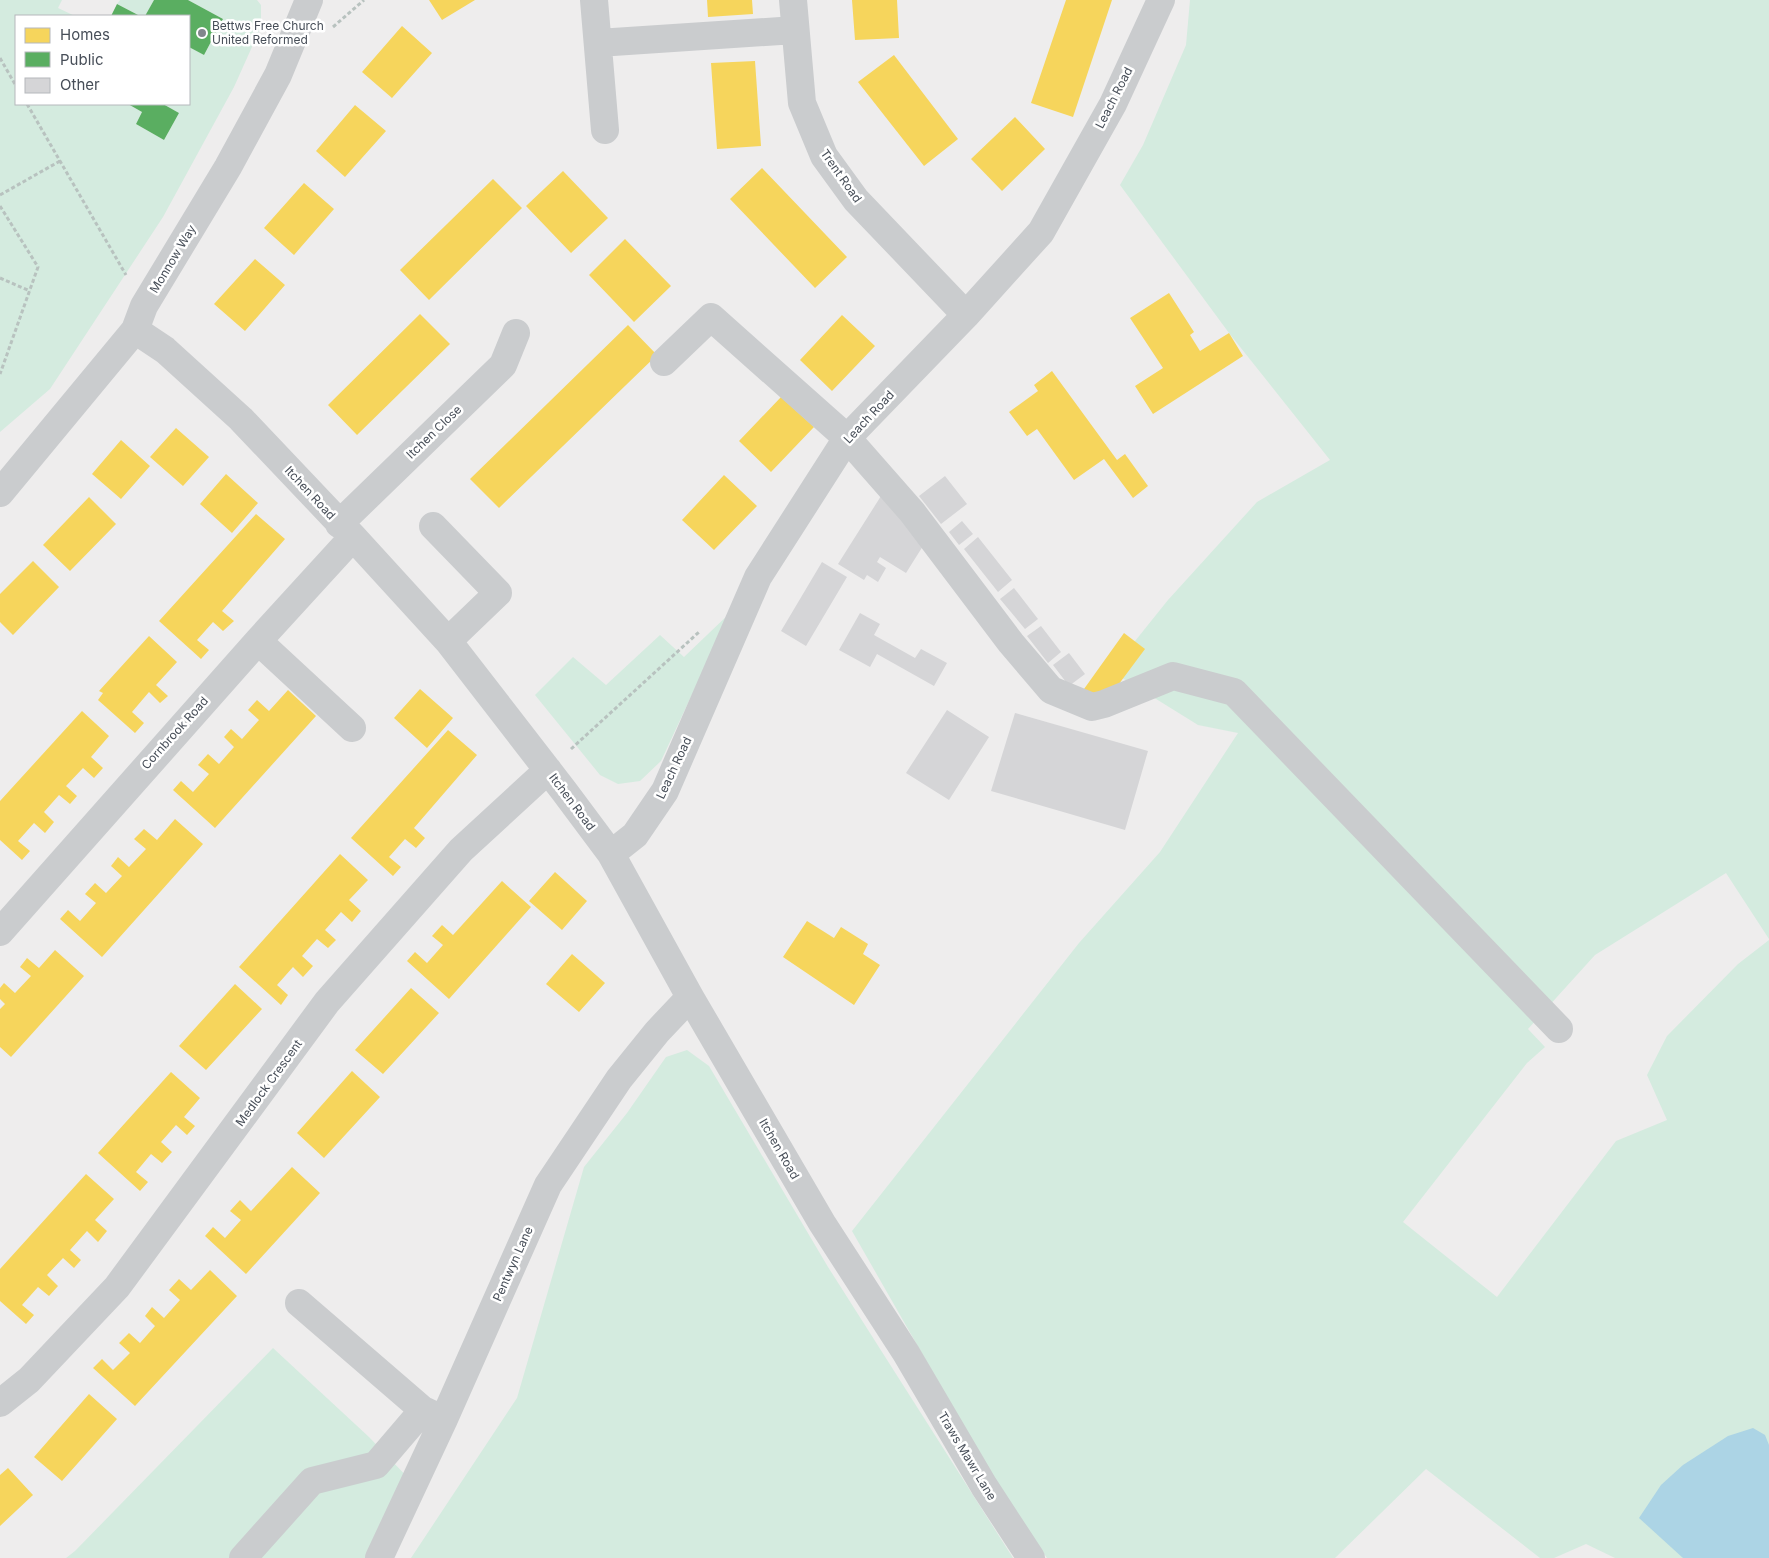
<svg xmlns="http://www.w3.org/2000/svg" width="1769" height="1558" font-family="Inter,sans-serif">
<rect width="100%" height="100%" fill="#eeeded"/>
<path fill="#d4ebdf" d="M0,0H62L58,8L75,16H16V104H128L142,112L136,124L164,140L179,113L163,104H189V50L190,47L204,55L223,19L188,0H257L261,5V27L234,87L163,217L50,389L0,432Z
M120,0H154L145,16H140L117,4Z
M1190,0H1769V939L1726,873L1595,955L1528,1029L1545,1047L1527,1063L1403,1222L1497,1297L1616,1141L1667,1120L1647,1075L1667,1036L1738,964L1769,940V1558H1615L1586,1544L1554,1558H1540L1426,1469L1335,1558H1047L996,1483L852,1231L1079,943L1160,852L1238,733L1198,725L1111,671L1168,600L1257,502L1330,460L1229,333L1120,185L1143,145L1186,45Z
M730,613L661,761L640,781L618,784L600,775L535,695L573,657L606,685L660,635L684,657Z
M687,1050L709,1066L828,1267L1013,1558H411L517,1398L584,1167L627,1113L666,1057Z
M273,1348L369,1437L413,1483L379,1558H66L75,1551Z"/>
<path fill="#acd4e5" d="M1753,1428L1765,1435L1769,1445V1558H1683L1639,1518L1661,1485L1683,1465L1728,1436Z"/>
<path fill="#f6d55c" d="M429,0H475L442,20Z
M707,0H752L753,14L708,17Z
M852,0H897L899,38L855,40Z
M1066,0H1112L1073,117L1031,103Z
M402,26L432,53L392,98L362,72Z
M894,55L958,139L924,166L858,82Z
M755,61L761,146L717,149L711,63Z
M355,105L386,131L345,177L316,151Z
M1015,117L1045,149L1002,191L971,159Z
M762,168L847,257L815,288L730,199Z
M563,171L608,218L571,253L526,206Z
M493,179L522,208L429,300L400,270Z
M304,183L334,209L294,255L264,228Z
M625,239L671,286L634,322L589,275Z
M255,259L285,285L245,331L214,304Z
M1169,293L1194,332L1190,335L1200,351L1229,333L1243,356L1153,414L1135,386L1163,368L1130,318Z
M420,314L450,344L357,435L328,405Z
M842,315L875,346L832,391L800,360Z
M628,325L657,355L499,508L470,479Z
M1052,371L1117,460L1125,454L1148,486L1133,498L1104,459L1074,480L1037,429L1027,436L1009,412L1038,391L1034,385Z
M781,397L814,427L771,472L739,441Z
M176,428L209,457L183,486L150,457Z
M121,440L150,466L121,499L92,474Z
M226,474L258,503L232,533L200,504Z
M724,475L757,506L714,550L682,520Z
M89,497L116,524L70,571L43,545Z
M256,514L285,539L222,611L234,621L223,631L213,622L197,640L209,650L201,659L159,621Z
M33,561L59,587L13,635L0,622V594Z
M1124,633L1145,649L1104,704L1084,689Z
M149,636L177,662L156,685L168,696L160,703L149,692L132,712L144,723L135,733L98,700L103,693L99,691Z
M420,689L453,718L427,748L394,718Z
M288,690L316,716L215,828L173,790L181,781L193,792L209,774L198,765L208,754L219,764L234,747L224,737L231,729L242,739L259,720L248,710L257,700L269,711Z
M82,711L109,736L91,757L103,768L94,778L83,768L66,786L77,796L70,804L59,795L44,812L54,822L45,833L34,823L18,841L30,851L22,860L0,840V801Z
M448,730L477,755L414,828L425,838L416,848L405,839L389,857L401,867L393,876L351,838Z
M175,819L203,844L102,957L60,919L68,910L80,921L96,903L85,894L95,883L106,893L122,876L111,866L118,857L129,867L146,849L134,839L144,829L157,840Z
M340,854L368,880L349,900L361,911L352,922L341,912L325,930L336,940L328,948L317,939L302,956L313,966L303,977L293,967L277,985L288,995L281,1005L239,967Z
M555,872L587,901L562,930L529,901Z
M502,881L531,907L449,999L407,961L415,952L427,963L443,945L432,936L442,925L453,935Z
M807,921L834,938L841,927L868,944L863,954L880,965L854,1005L783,957Z
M55,950L84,976L11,1057L0,1047V1009L5,1004L0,999V988L4,983L15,993L31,976L20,967L27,958L39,968Z
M572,954L605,983L579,1012L546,984Z
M235,984L262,1009L206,1070L179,1046Z
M411,988L439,1013L383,1074L355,1050Z
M352,1071L380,1097L324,1158L297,1133Z
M171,1072L200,1098L184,1117L195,1126L187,1135L176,1125L161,1142L172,1152L162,1163L151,1154L136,1172L148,1182L140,1191L98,1153Z
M292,1167L320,1193L246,1274L205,1236L213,1227L225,1238L241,1220L230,1211L240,1200L251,1211Z
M86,1174L114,1199L95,1220L107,1231L98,1242L87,1231L70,1250L81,1260L74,1268L63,1258L47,1275L58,1286L49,1296L38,1287L22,1305L34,1315L26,1324L0,1301V1269Z
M210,1270L237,1296L135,1406L93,1368L102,1359L113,1370L130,1353L119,1343L129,1333L140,1343L155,1326L145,1316L152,1307L164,1318L180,1300L169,1290L179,1279L191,1290Z
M89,1394L117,1419L62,1481L34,1457Z
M8,1468L33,1495L0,1526V1475Z"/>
<path fill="#5aae61" d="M154,0H188L223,19L204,55L189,47V16H145Z
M117,4L140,16H111Z
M128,104H163L179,113L164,140L136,124L142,112Z"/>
<path fill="#d5d5d7" d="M945,476L967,504L941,524L919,496Z
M881,496L928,538L906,573L880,557L877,562L886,568L878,582L867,575L864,580L838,564Z
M962,521L973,534L959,545L949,532Z
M978,537L1012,580L998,592L964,549Z
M822,562L847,577L806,646L781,631Z
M1014,588L1038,619L1025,629L1000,599Z
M860,613L880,624L874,635L915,658L921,649L947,663L934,686L877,654L870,667L839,650Z
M1041,626L1061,652L1048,663L1027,636Z
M1069,653L1085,674L1069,686L1053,665Z
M947,710L989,737L949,800L906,773Z
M1015,713L1148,751L1125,830L991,791Z"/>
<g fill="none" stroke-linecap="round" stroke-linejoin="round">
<path stroke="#b8c2bf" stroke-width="3" stroke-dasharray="4 2.5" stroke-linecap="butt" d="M333,27L364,0
M0,58L16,86
M27,104L126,275
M0,195L60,161
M0,206L38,267L0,374
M0,278L30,291
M571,749L699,632"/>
<path stroke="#caccce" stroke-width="28" d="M594,0L605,130
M793,0L802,103L824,156L856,200L966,315
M598,43L795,30
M135,330L165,350L241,419L353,537L448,641L564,791L611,854L690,997L822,1223L906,1353L984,1486L1031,1558
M664,362L711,317L847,438L912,512L1011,643L1051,690L1092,707L1104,704L1173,676L1234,692L1559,1029
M0,493L135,330L144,306L228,167L278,75L309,0
M339,524L503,365L516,333
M433,526L498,593L448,641
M258,641L352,728
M611,854L635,835L665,791L758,577L847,438L966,315L1041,232L1113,104L1161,0
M0,932L258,641L353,537
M299,1303L423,1410L438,1417
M0,1403L29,1380L117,1287L327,1002L461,850L548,770
M243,1558L312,1481L376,1465L423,1410
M379,1558L444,1419L548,1185L619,1079L657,1032L690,997"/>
</g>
<circle fill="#81868c" stroke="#fff" stroke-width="2" cx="202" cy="33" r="5"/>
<g text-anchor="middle" stroke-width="5" stroke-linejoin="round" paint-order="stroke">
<g font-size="12" fill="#474e58" stroke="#fff" text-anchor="start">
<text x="212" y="30">Bettws Free Church<tspan x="212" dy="14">United Reformed</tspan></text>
</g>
<g font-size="12" fill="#474e58" stroke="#fff">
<text transform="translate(1114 98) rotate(-63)" y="4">Leach Road</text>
<text transform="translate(841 176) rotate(55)" y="4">Trent Road</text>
<text transform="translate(173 259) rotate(-59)" y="4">Monnow Way</text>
<text transform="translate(869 417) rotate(-47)" y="4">Leach Road</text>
<text transform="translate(434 432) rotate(-44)" y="4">Itchen Close</text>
<text transform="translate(310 493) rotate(47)" y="4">Itchen Road</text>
<text transform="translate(175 733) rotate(-48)" y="4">Cornbrook Road</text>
<text transform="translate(674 768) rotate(-65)" y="4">Leach Road</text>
<text transform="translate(572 802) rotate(53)" y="4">Itchen Road</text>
<text transform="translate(269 1083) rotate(-54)" y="4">Medlock Crescent</text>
<text transform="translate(779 1149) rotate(60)" y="4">Itchen Road</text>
<text transform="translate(513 1264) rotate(-66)" y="4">Pentwyn Lane</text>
<text transform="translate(967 1456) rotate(59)" y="4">Traws Mawr Lane</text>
</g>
</g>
<rect x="15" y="15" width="175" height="90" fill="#ffffff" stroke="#b5b8bc"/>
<rect x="25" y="28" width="25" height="15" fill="#f6d55c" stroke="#b5b8bc"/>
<text x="60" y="40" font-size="15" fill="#474e58">Homes</text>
<rect x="25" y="52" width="25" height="15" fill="#5aae61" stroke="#b5b8bc"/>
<text x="60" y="65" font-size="15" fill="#474e58">Public</text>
<rect x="25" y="78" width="25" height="15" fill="#d5d5d7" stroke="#b5b8bc"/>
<text x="60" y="90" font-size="15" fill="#474e58">Other</text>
</svg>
